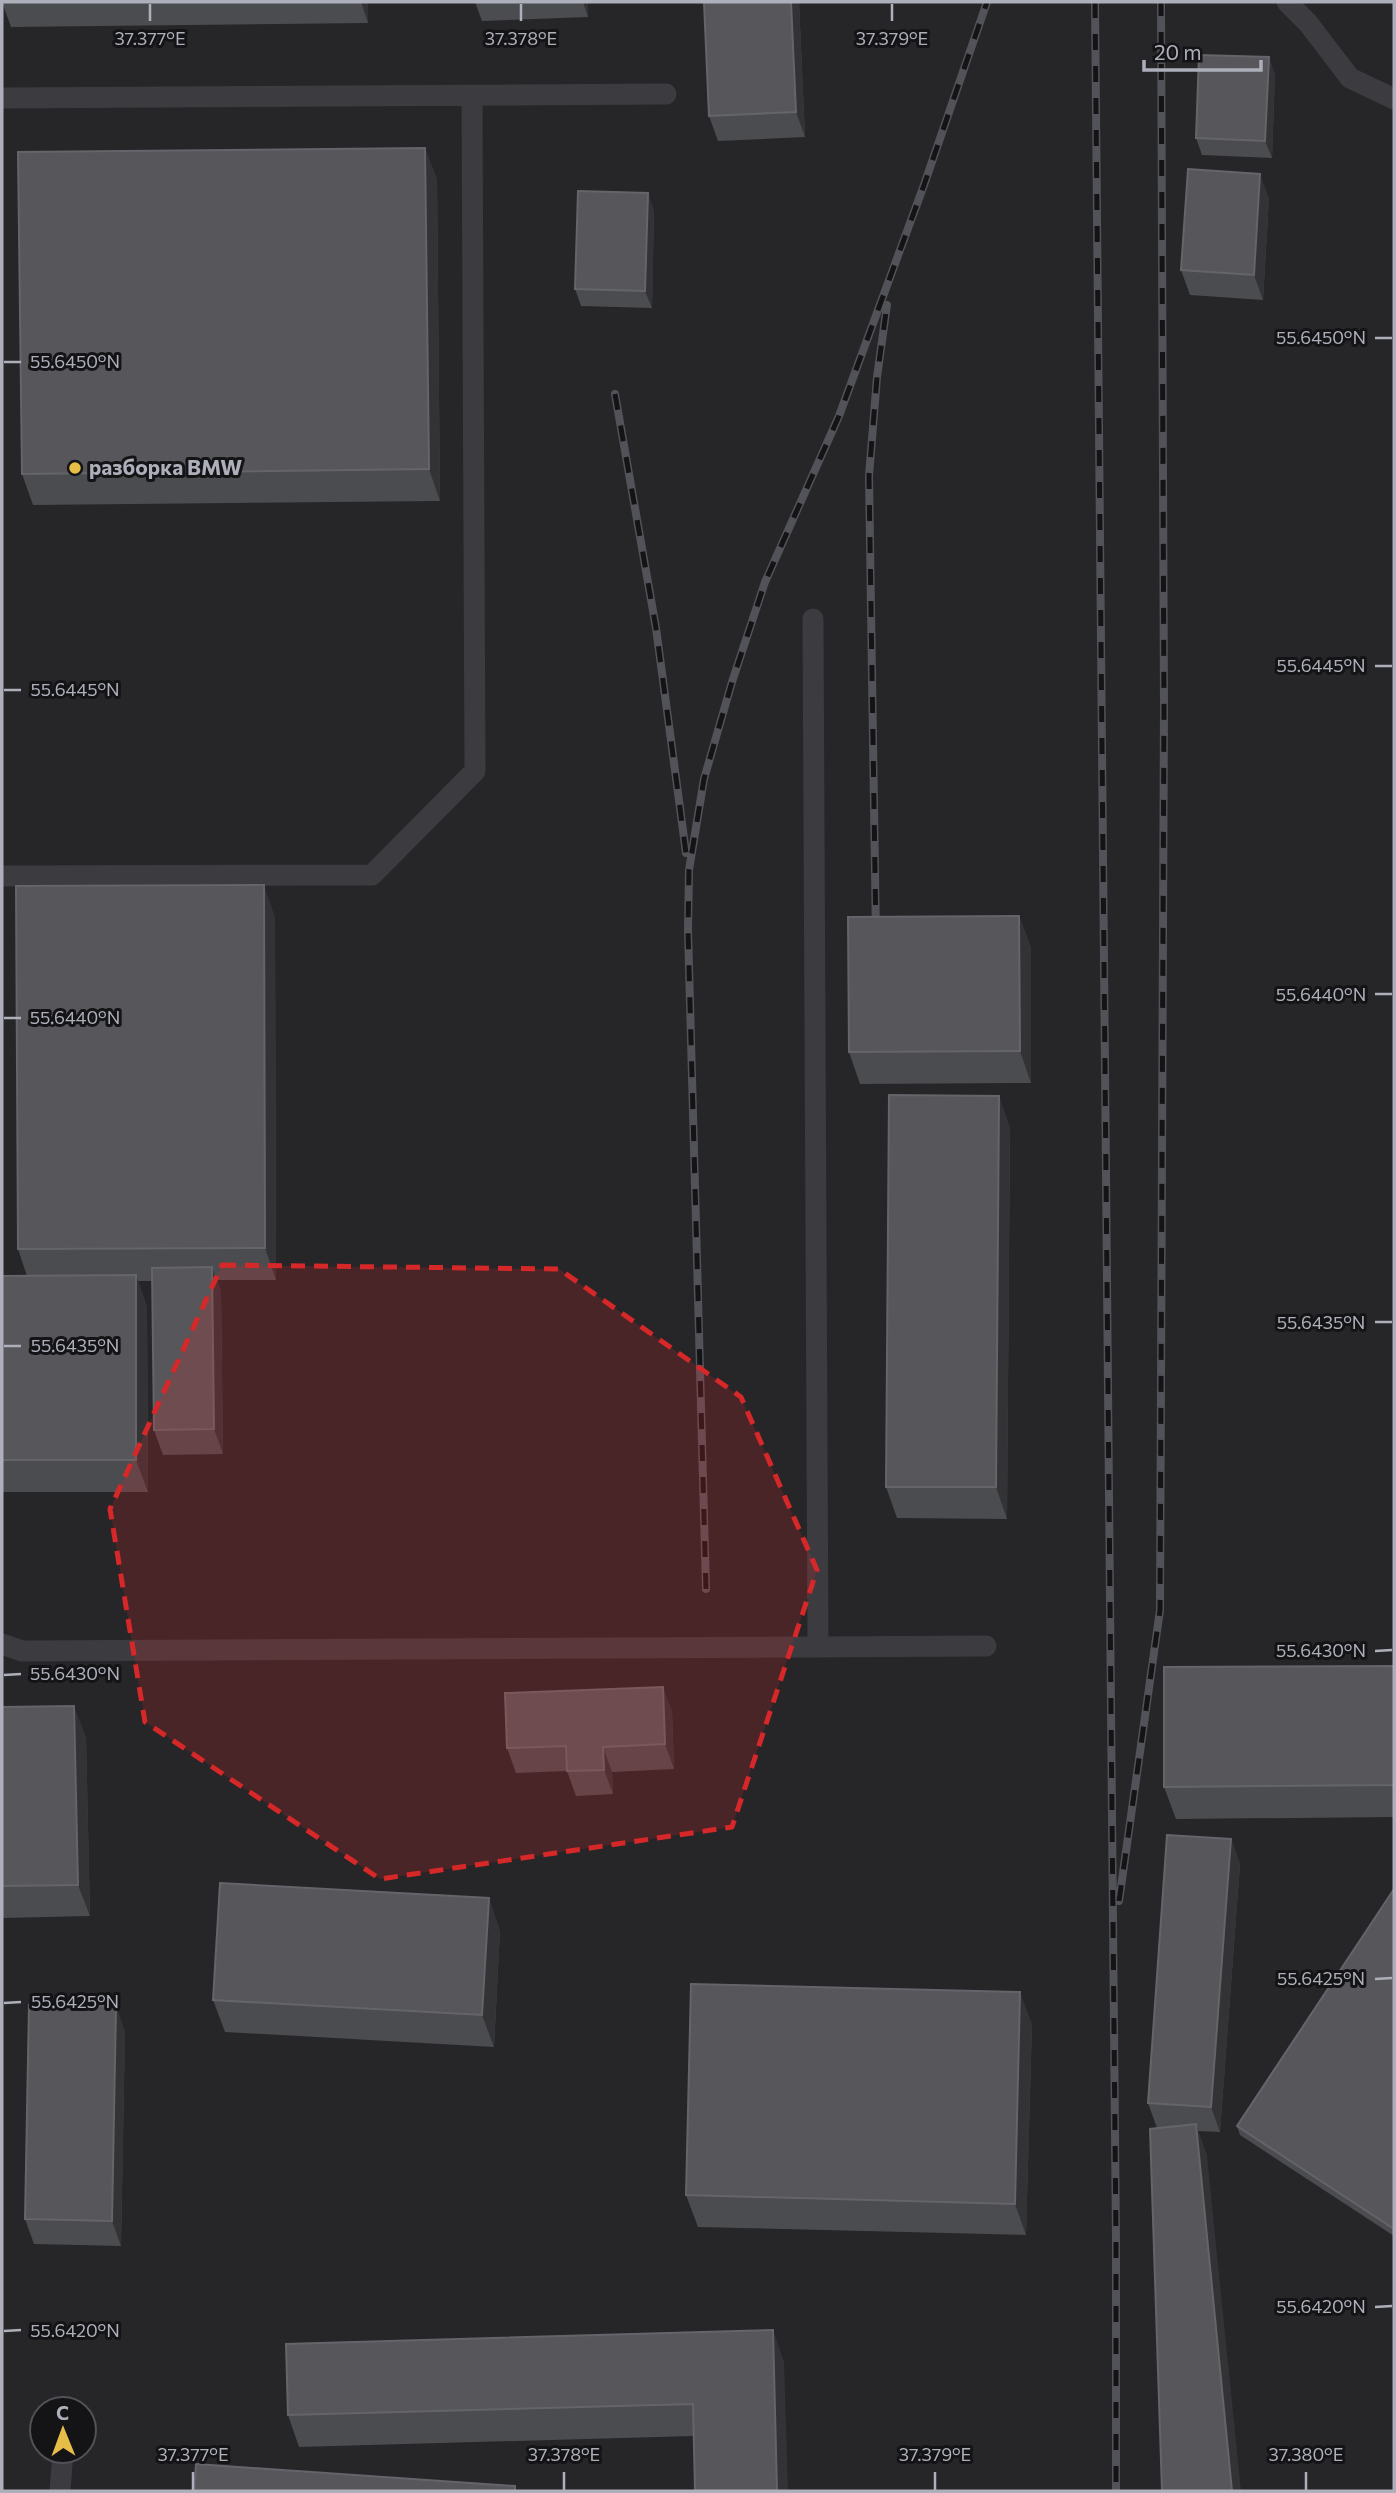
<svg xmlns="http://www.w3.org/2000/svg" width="1396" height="2493" font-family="Commissioner,sans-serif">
<rect width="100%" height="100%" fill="#19191b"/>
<path fill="#262528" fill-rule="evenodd" d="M2,2H1394V2491H2ZM42,2409H84V2451H42Z"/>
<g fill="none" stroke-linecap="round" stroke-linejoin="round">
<path stroke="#3b3b40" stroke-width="21" d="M1287,2L1308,23L1350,78L1394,99
M2,98L666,94
M813,619L818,1647
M2,876L372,875L475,771L472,95
M2,1644L22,1651L986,1646
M60,2491L63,2451"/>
<g stroke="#525359" stroke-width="8">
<path id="rail" d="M1095,2L1116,2240V2491
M615,394L656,628L686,853
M876,937L869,476L877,377L887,305
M706,1589L688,930L689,870L704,779L732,682L765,582L839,416L924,185L987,2
M1119,1901L1160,1610L1164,707L1161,2"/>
</g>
<use href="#rail" stroke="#141416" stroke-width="5" stroke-dasharray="16" stroke-linecap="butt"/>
</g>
<path fill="#4b4c50" d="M2,2H368V23L11,27Z
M475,2H588V17L482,21Z
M799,2L805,137L718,141L709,116Z
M1275,74L1272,158L1202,155L1196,138Z
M425,148L437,180L440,501L33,505L22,474Z
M1269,198L1263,300L1190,295L1181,270Z
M654,210L652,308L581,306L575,289Z
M1019,916L1031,948V1083L860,1084L849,1052Z
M275,917L276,1280H217L221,1292L223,1454L163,1455L154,1430L152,1281H138L147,1307L148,1492H2V1276H27L18,1249Z
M1010,1127L1007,1519L897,1518L886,1487Z
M1394,1666V1817L1176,1819L1164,1787Z
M2,1707L86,1737L90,1916L2,1918Z
M672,1711L674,1769L612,1772L613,1794L576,1796L567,1771L516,1773L507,1748Z
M1231,1839L1240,1864L1220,2132L1198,2131L1207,2156L1157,2128L1148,2103Z
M1394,1889V2236L1240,2135L1237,2126Z
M500,1930L494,2047L225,2032L213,2000Z
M1032,2024L1026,2235L698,2227L686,2195Z
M125,2031L121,2246L34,2244L25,2219Z
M784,2362L694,2436L299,2447L288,2415Z"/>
<path fill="#333336" d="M361,2H368V23Z
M583,2H588V17Z
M791,2H799L805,137L796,112Z
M1269,57L1275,74L1272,158L1265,141Z
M425,148L437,180L440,501L429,469Z
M1260,174L1269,198L1263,300L1254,275Z
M648,193L654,210L652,308L645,291Z
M264,885L275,917L276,1280L265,1248Z
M1019,916L1031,948V1083L1020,1051Z
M999,1096L1010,1127L1007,1519L996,1487Z
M212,1267L221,1292L223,1454L214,1429Z
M136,1275L147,1307L148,1492L136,1460Z
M663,1687L672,1711L674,1769L665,1744Z
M74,1706L86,1737L90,1916L78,1885Z
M603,1747L612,1772L613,1794L604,1770Z
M1231,1839L1240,1864L1220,2132L1211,2107Z
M489,1898L500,1930L494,2047L482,2015Z
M1020,1992L1032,2024L1026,2235L1015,2204Z
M116,2006L125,2031L121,2246L112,2221Z
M1196,2124L1207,2156L1241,2491H1232Z
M773,2330L784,2362L788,2491H777Z"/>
<path fill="#56565b" stroke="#64646a" stroke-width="2" d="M704,2H791L796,112L709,116Z
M1199,55L1269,57L1265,141L1196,138Z
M425,148L429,469L22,474L18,152Z
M1188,169L1260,174L1254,275L1181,270Z
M578,191L648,193L645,291L575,289Z
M264,885L265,1248L18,1249L16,886Z
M1019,916L1020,1051L849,1052L848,917Z
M889,1095L999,1096L996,1487H886Z
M212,1267L214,1429L154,1430L152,1268Z
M136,1275V1460H2V1276Z
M1394,1666V1785L1164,1787V1667Z
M663,1687L665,1744L603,1747L604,1770L567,1771L566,1746L507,1748L505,1693Z
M74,1706L78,1885L2,1886V1707Z
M1167,1835L1231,1839L1211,2107L1148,2103Z
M220,1883L489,1898L482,2015L213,2000Z
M1394,1889V2229L1237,2126Z
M691,1984L1020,1992L1015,2204L686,2195Z
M29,2005L116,2006L112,2221L25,2219Z
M1196,2124L1232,2491H1162L1150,2129Z
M773,2330L777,2491H695L693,2404L288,2415L286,2344Z
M196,2464L515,2486V2491H194Z"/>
<path fill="#d62828" fill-opacity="0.2" stroke="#d62828" stroke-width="5" stroke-dasharray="14 9" stroke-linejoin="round" d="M222,1265L559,1269L741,1397L817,1570L732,1827L380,1879L145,1722L110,1509Z"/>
<path fill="none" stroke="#adb0ba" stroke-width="2.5" d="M150,4V21M521,4V21M892,4V21M1375,338H1392M4,362H21M1375,666H1392M4,690H21M1375,994H1392M4,1018H21M1375,1322H1392M4,1346H21M1375,1651L1392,1650M4,1675L21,1674M1375,1979L1392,1978M4,2003L21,2002M1375,2307L1392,2306M4,2331L21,2330M193,2472V2490M564,2472V2490M935,2472V2490M1306,2472V2490"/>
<circle fill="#e6be47" stroke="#141416" stroke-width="2.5" cx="75" cy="468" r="7"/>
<g text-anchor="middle" stroke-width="6" stroke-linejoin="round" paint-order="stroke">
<g font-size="21" font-weight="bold" fill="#adb0ba" stroke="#141416" text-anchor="start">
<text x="89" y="475">разборка BMW</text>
</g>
</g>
<g font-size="18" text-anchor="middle" fill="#adb0ba" stroke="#141416" stroke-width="6" stroke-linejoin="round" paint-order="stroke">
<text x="150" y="45">37.377°E</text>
<text x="521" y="45">37.378°E</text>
<text x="892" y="45">37.379°E</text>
<text x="1321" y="344">55.6450°N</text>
<text x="75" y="368">55.6450°N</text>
<text x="1321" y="672">55.6445°N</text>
<text x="75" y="696">55.6445°N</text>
<text x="1321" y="1001">55.6440°N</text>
<text x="75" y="1024">55.6440°N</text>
<text x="1321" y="1329">55.6435°N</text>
<text x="75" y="1352">55.6435°N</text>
<text x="1321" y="1657">55.6430°N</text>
<text x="75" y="1680">55.6430°N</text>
<text x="1321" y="1985">55.6425°N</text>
<text x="75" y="2008">55.6425°N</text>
<text x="1321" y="2313">55.6420°N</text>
<text x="75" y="2337">55.6420°N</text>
<text x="193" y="2461">37.377°E</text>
<text x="564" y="2461">37.378°E</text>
<text x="935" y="2461">37.379°E</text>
<text x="1306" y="2461">37.380°E</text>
</g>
<rect width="1396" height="2493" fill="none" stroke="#adb0ba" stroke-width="7"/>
<g transform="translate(63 2430) rotate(359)"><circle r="33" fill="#141416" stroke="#515258" stroke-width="2"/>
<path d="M0-5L12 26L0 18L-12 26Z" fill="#e6be47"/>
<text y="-10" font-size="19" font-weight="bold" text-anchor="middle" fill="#adb0ba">С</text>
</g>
<path d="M1144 60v10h117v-10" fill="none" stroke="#adb0ba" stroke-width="3.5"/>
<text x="1154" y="60" font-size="21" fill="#adb0ba" stroke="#141416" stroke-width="5" paint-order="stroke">20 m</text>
</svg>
